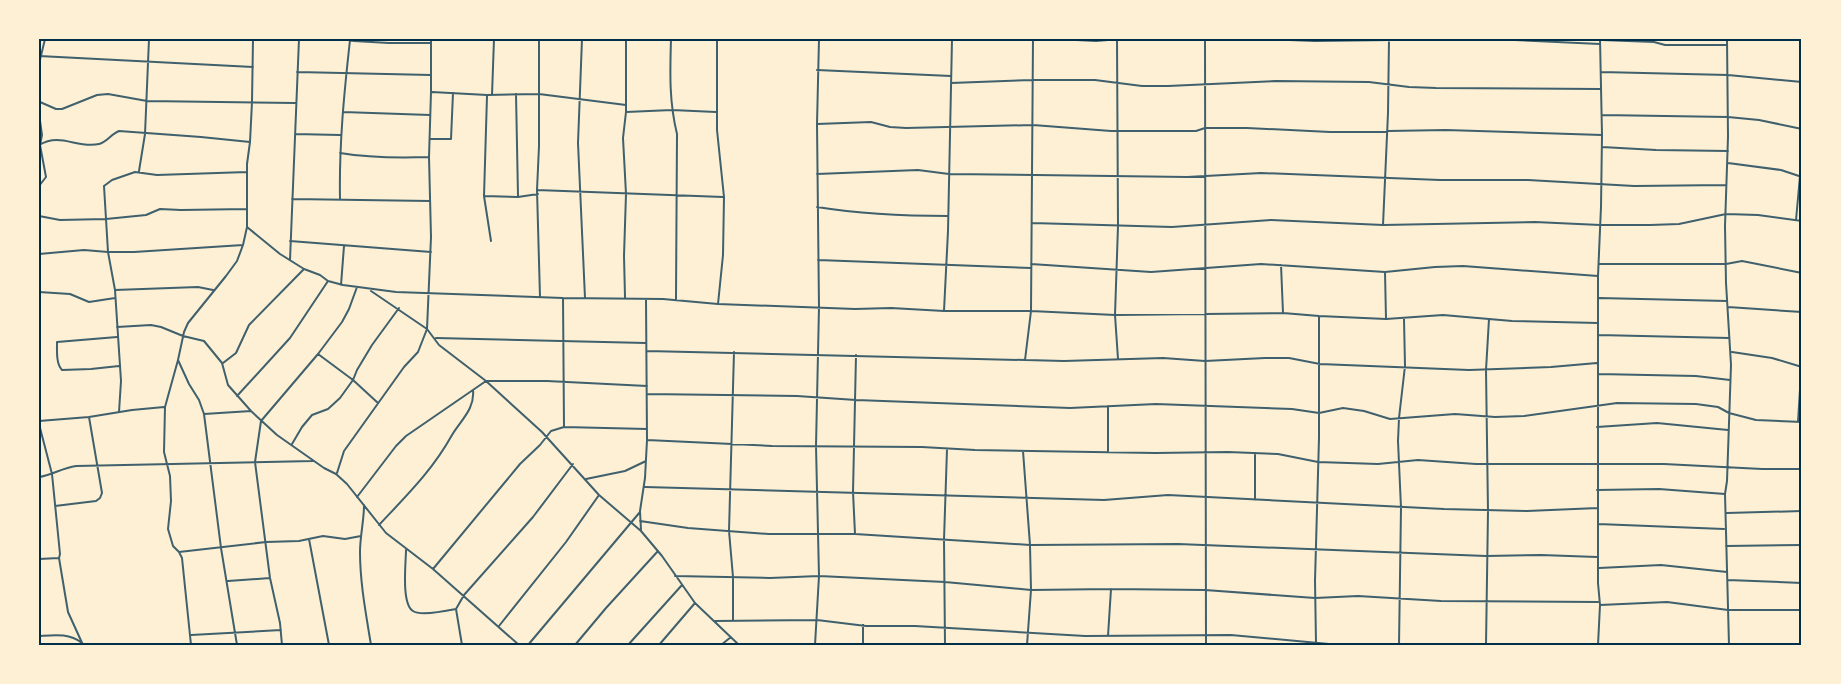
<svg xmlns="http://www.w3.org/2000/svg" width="1841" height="684" font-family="Poppins,sans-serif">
<rect width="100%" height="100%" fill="#fdf0d5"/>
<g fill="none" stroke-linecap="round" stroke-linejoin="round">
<path stroke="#3f606c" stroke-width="2" d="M301,39L350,40
M539,39V146L537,190L540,297
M582,39L578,143L585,298
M671,39C670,73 669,101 677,134L676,299
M717,39V130L724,197L723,255L718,304
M1056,39L1096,41L1120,39
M1117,39L1118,226L1115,315L1118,359
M1205,39L1206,645
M1263,39L1315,41L1467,39
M1491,39L1600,44
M1727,39L1728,137L1725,226L1726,283L1731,365L1727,481L1725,494L1729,645
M1602,40L1654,42L1665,45H1727
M354,41L389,43H431
M39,56L253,67
M39,64L45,39
M817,70L951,76
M297,72L431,75
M1601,72L1728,75L1802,82
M951,83L1033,80H1095L1142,86H1168L1276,81L1369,82L1409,87L1436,88L1600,89
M39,91L40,121L42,135L40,145L46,177L39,186
M432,92L487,95L539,94L626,105
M516,94L518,196
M492,95L494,39
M487,96L484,196L518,197L538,194
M40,102L56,109H62L97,95L108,94L147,101L295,103
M343,112L430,115
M626,112L672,110L716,112
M1602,115L1728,117L1759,120L1802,129
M817,124L871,122L890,127L906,128L1033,125L1111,131H1196L1205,128H1247L1330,132L1446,130L1602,135
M295,134L340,135
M431,139H451L453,93
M39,145C61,132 77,149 99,144C107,142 111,134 119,131L201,137L250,142
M1602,147L1656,150L1728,151
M340,153C370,158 399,158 429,157
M1728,163L1781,170L1802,177
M139,171L145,134L149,39
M817,174L918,170L949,174L1187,177L1261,173L1440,180H1528L1634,186L1726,185
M537,190L723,197
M484,196L491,241
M292,199L430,201
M340,199C339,145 344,94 350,40L354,41V39
M817,207C861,214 904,216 948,216
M39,216L60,220L106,219L146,215L160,209L181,210L247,209
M1796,220L1800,176V128
M1032,223L1172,227L1271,220L1383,225L1535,222L1600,225H1650L1679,224L1726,214L1758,215L1802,221
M1383,225L1388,113L1389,39
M247,227L280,254L304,269L320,275L328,281L343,285L396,292L563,298L663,299L718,304L855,309L891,308L944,311H1031L1115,315L1283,313L1319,316L1386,319L1443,315L1512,321L1598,323
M290,241L431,252
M39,254L84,250L108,252H134L243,245
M290,260L299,39
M818,260L1031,268
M1031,264L1151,272L1261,264L1385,272L1435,267L1463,266L1598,276
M1599,264H1726L1742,261L1802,273
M1281,265L1283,313
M1385,272L1386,319
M341,285L344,246
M115,290L198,287L213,290
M371,291L427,329L439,345L486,381L542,432L599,495L641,531L662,556L695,603L739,645
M39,292L70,294L89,302L115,298
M625,297L624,256L626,194L623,138L626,112V39
M563,298L564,427
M1599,298L1727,301
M1728,307L1802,312
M944,311L948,231L952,39
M117,327L151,325L161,327L183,336L204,341L222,363L228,385L251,411L277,435L324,468L336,474L347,484L386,533L433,569L519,645
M1598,335L1729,338
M117,337L57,342C57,351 56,364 62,370L91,369L119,366
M436,338L646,343
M647,351L1064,361L1163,358L1205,361L1265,358H1289L1320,364L1469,370L1551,367L1597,363
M1732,352L1772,358L1802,367
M318,354L353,380L378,403
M178,360L189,384L199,400L204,414L221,548L237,645
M1025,360L1031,311L1033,39
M223,363L236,353L249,325L304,269
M1598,374L1696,376L1730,380
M647,394L797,396L856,400L1070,408L1156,404L1292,409L1319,413L1343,408L1364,411L1390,419L1455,414L1495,417L1524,416L1617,403L1696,404L1718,407L1729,413L1756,420L1802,422
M237,396L290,338L328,281
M1108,406V451
M119,412L121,381L115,290L108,252L104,186L112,180L135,172L157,175L247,172
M204,414L251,411
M39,421L89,417L132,410L164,407
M1798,422L1802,357
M39,424L52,474L60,554L59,558L39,559
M1597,427L1657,423L1728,430
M647,440L772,446L922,447L975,450L1155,453L1228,452L1278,454L1318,462L1378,464L1418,460L1476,464H1664L1762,469H1802
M292,444L302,427L312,415L328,409L340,398L353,380L357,370L372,345L399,308
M1023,451L1030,545L1031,590L1027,645
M1255,453V500
M337,473L344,451L404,367L418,352L427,329L431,237L429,157L431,92V39
M39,477C52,475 62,468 76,466L313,461
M586,479L625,471L646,461
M645,487L1104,500L1168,495L1444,509L1527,511L1598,508
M1597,490L1659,489L1725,494
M357,497L396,446L406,436L486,381H547L647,386
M364,505C364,521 360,536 360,552C360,583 366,614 371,645
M55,506L96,501L100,498L102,493L89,417
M1727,513L1802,511
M640,521L688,528L769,534H855L1030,545L1178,544L1486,556L1541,555L1597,557
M1598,524L1724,529
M379,525C407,495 432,471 452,435C461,420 475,409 473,390
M641,530L640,511L645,478L647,440L646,299
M855,534L853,492L856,355
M309,539L329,645
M1726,546L1802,545
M406,550C406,562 401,604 413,611C420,616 446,611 456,609L464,595L533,517L573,464
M179,552L266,542L299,541L323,536L345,539L361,536
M59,558L68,612L83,645
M1599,568L1661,565L1727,572
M433,569L520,464L540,445L551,431L564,427L647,429
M675,576L770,578L819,576L945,582L1031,590L1111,589L1205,590L1315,598L1358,596L1441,601L1598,602
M1728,580L1802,583
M228,581L270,578
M1600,605L1667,602L1728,610H1802
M456,609L462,645
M715,621L817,620L866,626H915L1085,636L1231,635L1340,645
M733,621V577L729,531L734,352
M863,625V645
M499,626L566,542L599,495
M191,635L281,630
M39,636C55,635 69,633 82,643
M1108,636L1111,589
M1316,643L1315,581L1319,438V316
M191,645L182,558L179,552L173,546L168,529L171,501L170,476L164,452L165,407L178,360L184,332L188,323L226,276L237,261L243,245L247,227V164L250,142L252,102L253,39
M282,645L280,623L270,578L255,462L261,421L318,354L342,322L349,309L357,287
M528,645L640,512
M575,645L606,608L658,551
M628,645L682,585
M659,645L695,603
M721,645L731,637
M815,645L819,576L816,446L819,307L817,124L819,39
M945,645L944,540L947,449
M1399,645L1401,508L1398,441L1399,418L1405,366L1404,319
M1486,645L1488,511L1486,370L1489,319
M1598,645L1600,605L1598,583V276L1601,207L1602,135L1600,39"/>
</g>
<rect width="1841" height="684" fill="none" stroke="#fdf0d5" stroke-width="81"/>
<rect x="40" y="40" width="1760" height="604" fill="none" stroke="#003049" stroke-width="2"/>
</svg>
